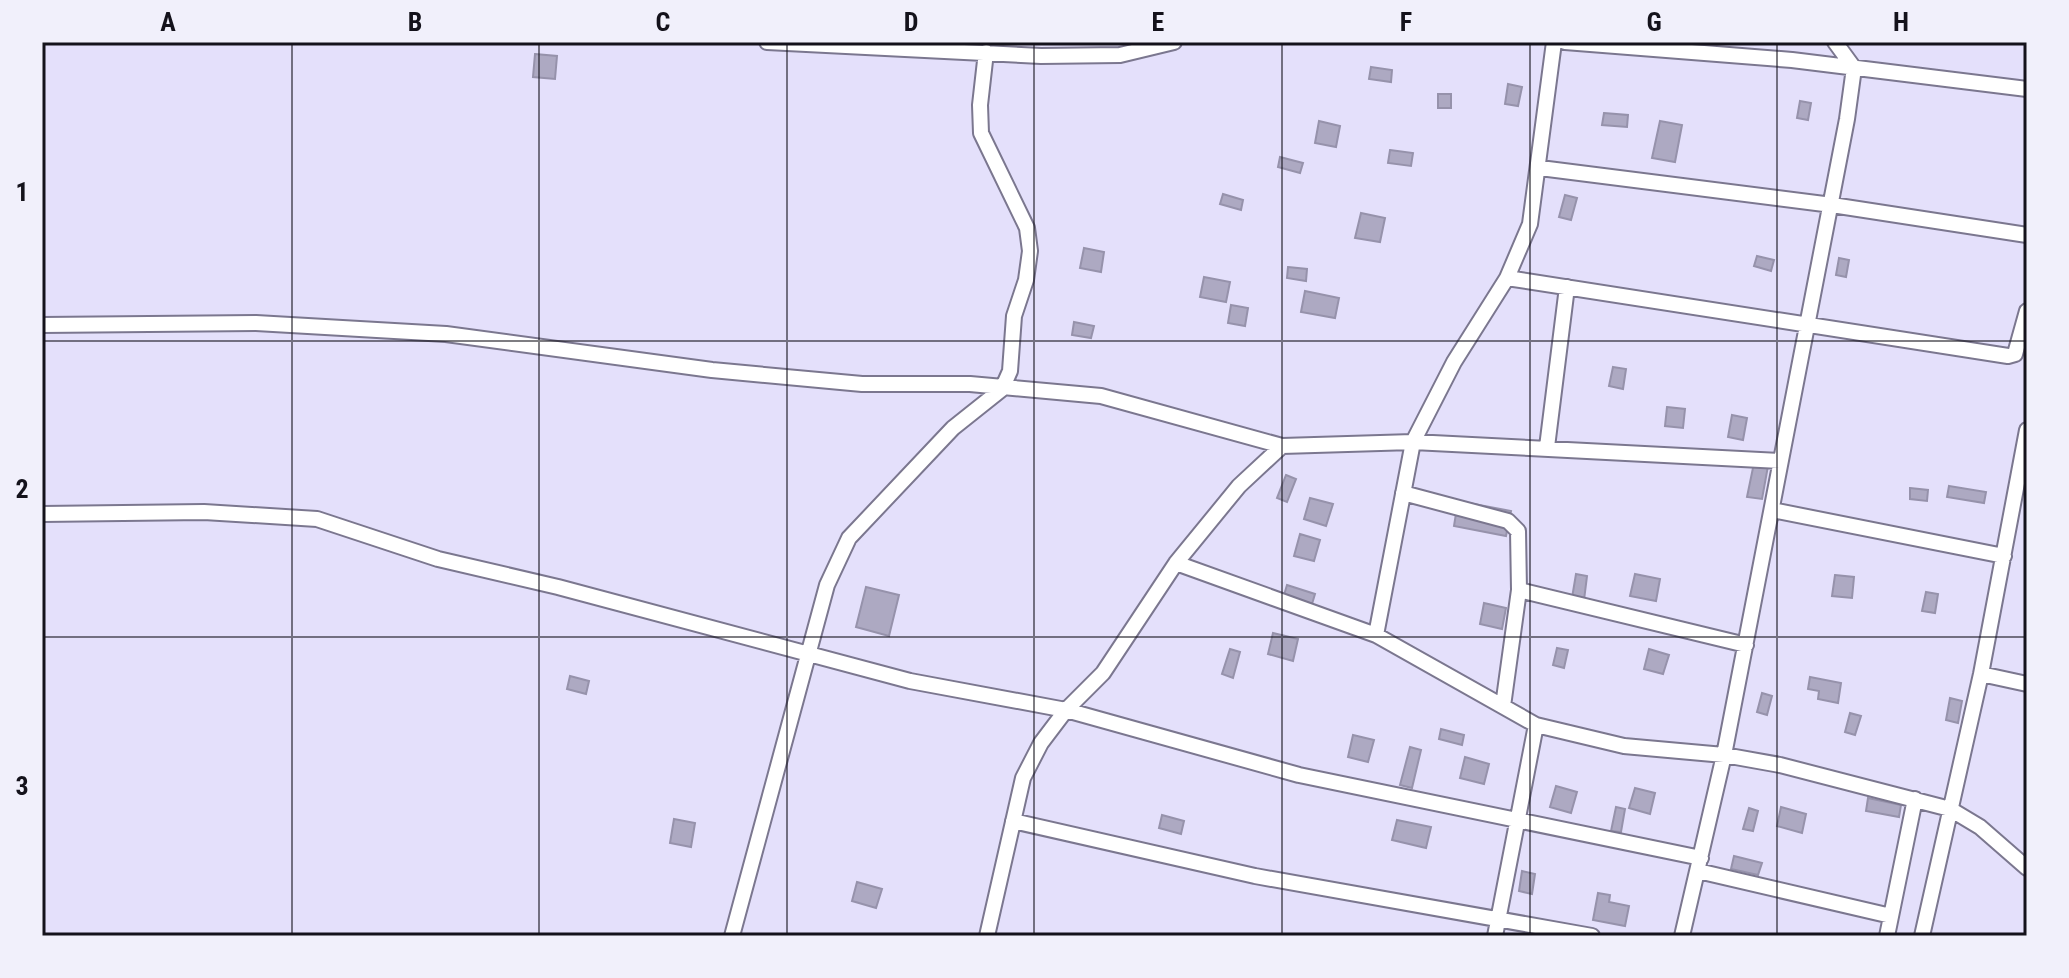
<svg xmlns="http://www.w3.org/2000/svg" width="2069" height="978" font-family="'Roboto Condensed',sans-serif">
<rect width="100%" height="100%" fill="#e4e0fb"/>
<path fill="#ada9c2" stroke="#9692ab" stroke-width="2" d="M535,54L557,56L555,79L533,77Z
M1371,67L1392,70L1391,82L1369,79Z
M1508,84L1522,87L1518,106L1505,104Z
M1438,94H1451V108H1438Z
M1800,101L1811,103L1808,120L1797,118Z
M1604,113L1628,115L1627,127L1602,125Z
M1319,121L1340,126L1336,147L1315,143Z
M1660,121L1682,125L1675,162L1652,158Z
M1390,150L1413,153L1411,166L1388,163Z
M1280,157L1303,163L1300,173L1278,167Z
M1223,194L1243,200L1241,210L1220,204Z
M1565,195L1577,198L1571,220L1559,217Z
M1361,213L1385,218L1380,242L1355,238Z
M1084,248L1104,252L1101,272L1080,268Z
M1757,256L1774,260L1771,271L1754,266Z
M1839,258L1849,260L1846,277L1836,275Z
M1288,267L1307,269L1306,281L1287,278Z
M1204,277L1230,282L1226,302L1200,297Z
M1305,291L1339,298L1335,318L1301,312Z
M1231,305L1248,308L1245,326L1228,323Z
M1074,322L1094,326L1091,338L1072,335Z
M1613,367L1626,369L1623,389L1609,386Z
M1667,407L1685,409L1683,428L1665,426Z
M1732,415L1747,418L1743,440L1728,437Z
M1754,463L1768,466L1762,499L1747,497Z
M1286,475L1296,479L1287,502L1277,498Z
M1949,486L1986,492L1984,503L1947,497Z
M1910,488L1928,490L1927,501L1910,499Z
M1310,498L1333,504L1326,526L1304,519Z
M1458,501L1511,511L1506,536L1454,526Z
M1300,534L1320,540L1314,561L1294,556Z
M1576,574L1587,576L1584,600L1572,598Z
M1635,574L1660,579L1656,601L1630,596Z
M1835,575L1854,577L1852,598L1832,596Z
M1287,585L1315,594L1312,604L1284,595Z
M866,587L899,595L889,636L856,627Z
M1926,592L1938,594L1935,613L1922,611Z
M1484,603L1506,608L1502,629L1480,624Z
M1273,633L1298,639L1293,661L1268,654Z
M1557,648L1568,650L1564,668L1553,665Z
M1230,649L1240,652L1233,678L1222,674Z
M1649,649L1669,655L1663,674L1644,669Z
M570,676L589,681L586,694L567,689Z
M1810,677L1841,683L1838,703L1818,699L1819,691L1808,689Z
M1762,693L1772,696L1767,715L1757,712Z
M1950,698L1962,701L1958,723L1946,720Z
M1850,713L1861,716L1855,735L1845,732Z
M1441,729L1464,735L1462,745L1439,739Z
M1353,735L1374,740L1368,762L1348,757Z
M1410,747L1421,750L1412,788L1400,785Z
M1465,757L1489,764L1484,784L1460,778Z
M1556,786L1577,792L1571,813L1550,807Z
M1635,788L1655,793L1650,814L1629,808Z
M1868,798L1901,805L1899,817L1866,811Z
M1616,807L1625,809L1621,832L1611,831Z
M1781,807L1806,814L1802,833L1777,826Z
M1749,808L1758,811L1753,831L1743,829Z
M1162,815L1184,821L1181,834L1159,828Z
M674,819L695,823L691,847L670,843Z
M1397,820L1431,827L1426,848L1392,840Z
M1734,856L1762,863L1758,875L1731,869Z
M1522,871L1535,874L1532,894L1519,891Z
M857,882L882,889L876,908L852,901Z
M1598,893L1610,895L1609,902L1629,906L1625,926L1593,920Z"/>
<g fill="none" stroke-linecap="round" stroke-linejoin="round">
<g stroke="#7b778f" stroke-width="18">
<path id="street" d="M767,42L1041,56L1120,55L1174,42
M1565,42L1792,60L2027,89
M1540,168L1832,205L2027,235
M1507,278L2008,356L2015,354L2027,311
M42,325L256,323L446,334L712,370L862,384H970L1101,396L1282,446L1413,442L1780,461
M1547,447L1567,287
M1403,493L1508,521L1518,531L1519,590L1503,706
M1772,510L2004,556
M42,514L204,512L317,519L438,559L558,587L910,681L1066,710L1299,775L1701,858
M1176,563L1376,635L1536,725L1624,746L1724,755L1780,765L1950,809L1980,827L2027,868
M1519,590L1746,645
M1376,635L1413,442L1454,362L1507,278L1530,224L1554,42
M1981,674L2027,684
M1013,821L1255,876L1592,936
M1698,871L1891,916
M732,936L827,585L849,538L953,428L1002,389L1010,371L1014,316L1026,280L1030,251L1027,228L981,133L980,105L986,52
M987,936L1023,778L1041,743L1066,710L1103,673L1176,563L1239,486L1282,446
M1495,936L1536,725
M1682,936L1724,755L1847,119L1854,68L1835,42
M1887,936L1915,799
M1922,936L1981,674L2027,430"/>
</g>
<use href="#street" stroke="#fff" stroke-width="14"/>
</g>
<path fill="none" stroke="#14121b" stroke-width="2" stroke-opacity="0.55" d="M292,42V936M539,42V936M787,42V936M1034,42V936M1282,42V936M1530,42V936M1777,42V936M42,341H2027M42,637H2027"/>
<rect width="2069" height="978" fill="none" stroke="#f1f0fb" stroke-width="88"/>
<rect x="44" y="44" width="1981" height="890" fill="none" stroke="#14121b" stroke-width="3"/>
<g font-size="26" text-anchor="middle" font-weight="bold" fill="#14121b">
<text x="168" y="31">A</text>
<text x="415" y="31">B</text>
<text x="663" y="31">C</text>
<text x="911" y="31">D</text>
<text x="1158" y="31">E</text>
<text x="1406" y="31">F</text>
<text x="1654" y="31">G</text>
<text x="1901" y="31">H</text>
<text x="22" y="201">1</text>
<text x="22" y="498">2</text>
<text x="22" y="795">3</text>
</g>
</svg>
